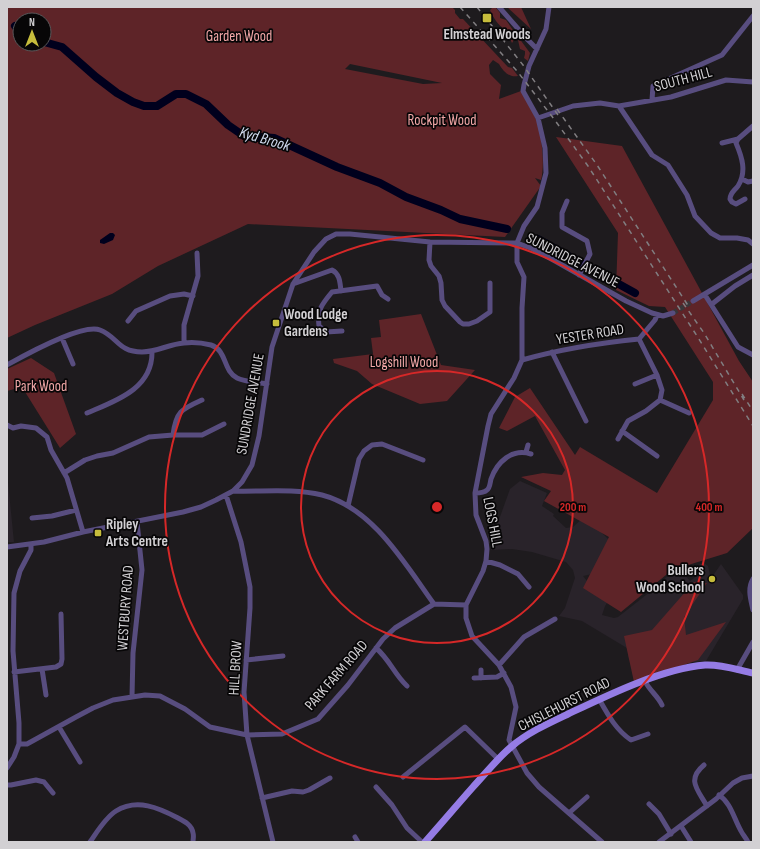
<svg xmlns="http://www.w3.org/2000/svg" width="760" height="849" font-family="'Sofia Sans Condensed',sans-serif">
<rect width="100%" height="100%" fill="#1e1b1e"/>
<path fill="#29232a" d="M7,472L14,542H7Z
M520,481L547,493L542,506L554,514L553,516L566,528L573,527L585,516L615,546L592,574L583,576L587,581L613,594L605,606L602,615L614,618L618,617L655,588L669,594L660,583L678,567L690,581L698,575V567L700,564L704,563L708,566L710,575L712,577L721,564L743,595V599L706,661L692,662L670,667L636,660H629L627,648L582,621L559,616L565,608L575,578L573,570L566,562L532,552L512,549L491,550L492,542L489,543L488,535L490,529L493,530L496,528L510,489Z"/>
<path fill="#5e2428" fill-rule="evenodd" d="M7,7H452L455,10V13L460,19H463L508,67L512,68L518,76C509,78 503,71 499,64L493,60L489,65L490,74L501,85L499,99L521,91C526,100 532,109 536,119C542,133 545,166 541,180L535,178L541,186L505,237L248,224L158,266L112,294L35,325L7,338ZM20,20H44V44H20ZM350,64L442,83L423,84L345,69Z
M493,7L496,8L500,13V18L506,20L515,33L516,37L512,43L505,29C498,26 493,17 490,10Z
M507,7H521L531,29Z
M519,38L530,53L528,61L524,58L525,54V51L520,49L518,40Z
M556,137L622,146L739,361L753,382V528L727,553L672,570L621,612L583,588L609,537L544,501L551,491L521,477L543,473L562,475L565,470L535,416L507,431L499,428L515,397L530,388L575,455L580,447L657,493L713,400V382L665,307L649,306L616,290L618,233Z
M421,314L441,365L475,370L447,401L420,404L372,384L357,371L334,363L333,359L373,354L371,338L381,337L379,320Z
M31,358L54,373L76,434L60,448L22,387L7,391V369Z
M694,582L707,583L684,617L686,635L726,622L698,660L634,682L624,636L652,630Z"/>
<path fill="#00001d" d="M110,233H113L115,235L113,240L104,244L100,243V240Z"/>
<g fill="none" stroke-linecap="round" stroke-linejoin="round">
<path stroke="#00001d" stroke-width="8" d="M15,26L20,33
M44,42L62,47L96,77L117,93L133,102L144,106H157L176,94H186L206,104L228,125L244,136L257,138L262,137L274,138L337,167L380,183L406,197L441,210L460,219L507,229
M538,239L581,263
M588,267L635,293"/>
<path stroke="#393639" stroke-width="5" stroke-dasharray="5 2.5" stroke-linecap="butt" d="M673,313L693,301"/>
<path stroke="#584d7f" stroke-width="5" d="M499,7L527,39L537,49
M549,7L546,29L529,66L524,85L523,91L538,118L545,148L546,173L537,207L524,226L517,243V262L524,277L522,308V360L514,378L491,414L488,426L475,493L476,515L486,541L487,549L486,561L483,571L466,605V618L472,636L499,665L511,687L516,707L509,740L527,773L539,787L602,842
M652,100L653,86L722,55L753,16
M619,106L671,97L726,80L753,82
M538,118L573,106L600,103L619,106L652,155L668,165L687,195L695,216L711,233L720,238H737L748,240L753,244
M722,143L738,139
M742,179L748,182L753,181
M745,199L736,204L732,202L730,199C730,193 734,191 738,186C747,172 742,157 736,143L738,139L753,126
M567,201L562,213V227L587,241L590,254L579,275
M430,242L429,260L431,266L439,276L441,283L442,300L445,306L460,322L463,324H469L477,321L490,312V283
M293,284L332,270C340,274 340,283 341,291
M705,295L738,347L753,355
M693,301L753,265
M712,304L735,286L753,275
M128,321L136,311L170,296L184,294L193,296
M342,331L326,332L319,326C317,310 322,304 332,292L377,286L382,295L388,299
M62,338L73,364
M184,342V325L198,276L197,253
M552,352L586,421
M522,360C561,349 599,343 639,339L655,320L657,315
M7,365C25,355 82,323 100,330C118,337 118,352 142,352C157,352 169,344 184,343C192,342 203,343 211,345C227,350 223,371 237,378C245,382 257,382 267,384
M635,384L657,375
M660,400L689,413
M87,413C115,401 153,389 152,351
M7,425L13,428L21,426L36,428L47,437L51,450L67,478L83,532
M622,431L657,456
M173,435C176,411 182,409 202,400
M618,439L628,421L646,411L660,400L662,390L657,375L639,339
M526,452L528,445
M64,473L85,460L97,456L113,453L149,437L173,435H202L224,424
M233,491C262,492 292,488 322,495C373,508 405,564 434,604
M475,493C479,493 484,493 487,490C490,488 490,483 491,479C497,462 512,448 531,454
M226,495L241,542L250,587V608L244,692L247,735L273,842
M348,506L359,459L364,451L372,445L382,444L423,460
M32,518L52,516L76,510
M7,547L44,542L83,532L183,512L201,507L216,500L233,491L242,482L252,465L259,436L272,347L293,284L314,252L326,239L336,234H350L430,242L517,243L533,249L555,261L626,301L652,313L663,316L673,313
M486,561L500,565L518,574L529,587
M753,579C747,589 751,600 753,610
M376,648C390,660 394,674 407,686
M246,660L283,656
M499,665L524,637L555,619
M42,669L46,695
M481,670V678
M737,670L753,642
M14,672L56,667L61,664L62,659L61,614
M474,678L497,677L504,673
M645,681C649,690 658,696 662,705
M132,697L133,653L142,570L137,522
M599,699C608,715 616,730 631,740L648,734
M59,727L80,762
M19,744H27L76,717L93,708L113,700L145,695L160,696L185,709L210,727L247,735L282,734L318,719L348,685L383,639L395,628L434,604L466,605
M704,765C686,780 698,790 707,806
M7,768L14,757L19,744V723L13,651L14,593L20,571L31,550V544
M403,777L465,727L498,759
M7,785H11L36,780L44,782L53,793
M376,787L392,805L407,828L422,842
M719,795C731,803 734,819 741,831C743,835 746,838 748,842
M262,798L292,791L303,792L309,790L330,778
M649,804L659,814L671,834
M569,813L587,797
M681,826L691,842
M355,837L358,842
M90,842C97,832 105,818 116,811C137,798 159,808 178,818C184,821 192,825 193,833C194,836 193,839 193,842
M659,842L716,799L733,783L742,778L753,776"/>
<path stroke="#957ce5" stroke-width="7" d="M425,842C441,824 457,805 473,787C485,774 497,759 511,747C527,733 549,723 568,714C608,695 661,669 705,665C721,664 738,670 753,673"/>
<path stroke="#817e81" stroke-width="1.5" stroke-dasharray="5 5" stroke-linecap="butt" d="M460,7L517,71L554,119L588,166L697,336L753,426
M477,7L523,65L558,115
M557,109L597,165L689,307
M683,303L704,333L744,400
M742,394L753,411"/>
</g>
<g fill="none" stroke="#d62828" stroke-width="2">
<circle cx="437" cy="507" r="136"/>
<circle cx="437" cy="507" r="272"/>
</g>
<g fill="#c6bc3c" stroke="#070607" stroke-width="1.5">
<rect x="482" y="13" width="10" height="10" rx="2"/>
<rect x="272" y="319" width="8" height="8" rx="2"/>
<rect x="94" y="529" width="8" height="8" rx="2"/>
<circle cx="712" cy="579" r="4"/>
</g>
<g text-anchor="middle" stroke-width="3.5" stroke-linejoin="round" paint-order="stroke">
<g font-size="15" font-weight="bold" fill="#d2d0d3" stroke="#070607" text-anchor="start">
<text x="487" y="39" text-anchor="middle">Elmstead Woods</text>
<text x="284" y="319">Wood Lodge<tspan x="284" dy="17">Gardens</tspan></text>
<text x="106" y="529">Ripley<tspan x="106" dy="17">Arts Centre</tspan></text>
<text x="704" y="575" text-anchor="end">Bullers<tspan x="704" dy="17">Wood School</tspan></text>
</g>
<g font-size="15" fill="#f2a7a7" stroke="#070607">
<text x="239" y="41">Garden Wood</text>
<text x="442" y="125">Rockpit Wood</text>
<text x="404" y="367">Logshill Wood</text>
<text x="41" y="391">Park Wood</text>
</g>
<g font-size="15" fill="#d2d0d3" stroke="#070607">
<text transform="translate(683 79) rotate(-15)" y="5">SOUTH HILL</text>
<text transform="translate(573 260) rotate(27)" y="5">SUNDRIDGE AVENUE</text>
<text transform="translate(590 334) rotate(-9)" y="5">YESTER ROAD</text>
<text transform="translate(250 404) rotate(-80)" y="5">SUNDRIDGE AVENUE</text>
<text transform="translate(493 522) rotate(79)" y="5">LOGS HILL</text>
<text transform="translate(125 608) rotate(-86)" y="5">WESTBURY ROAD</text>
<text transform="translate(235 668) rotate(-87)" y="5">HILL BROW</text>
<text transform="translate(336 675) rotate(-49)" y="5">PARK FARM ROAD</text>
<text transform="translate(564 704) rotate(-27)" y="5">CHISLEHURST ROAD</text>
</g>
<g font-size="16" font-style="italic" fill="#d2dcf0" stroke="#070607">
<text transform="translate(265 138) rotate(16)" y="6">Kyd Brook</text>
</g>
</g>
<circle cx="437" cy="507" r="6" fill="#d62828" stroke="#070607" stroke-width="2"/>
<g font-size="12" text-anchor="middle" font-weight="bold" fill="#d62828" stroke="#070607" stroke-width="3.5" stroke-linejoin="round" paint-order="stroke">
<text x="573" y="511">200 m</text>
<text x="709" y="511">400 m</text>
</g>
<rect width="760" height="849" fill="none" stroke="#d2d0d3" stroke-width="16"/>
<g transform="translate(32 32)"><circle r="19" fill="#070607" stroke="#585759"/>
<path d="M0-3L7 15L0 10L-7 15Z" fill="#c6bc3c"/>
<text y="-6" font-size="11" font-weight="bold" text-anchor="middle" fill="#d2d0d3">N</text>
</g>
</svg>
